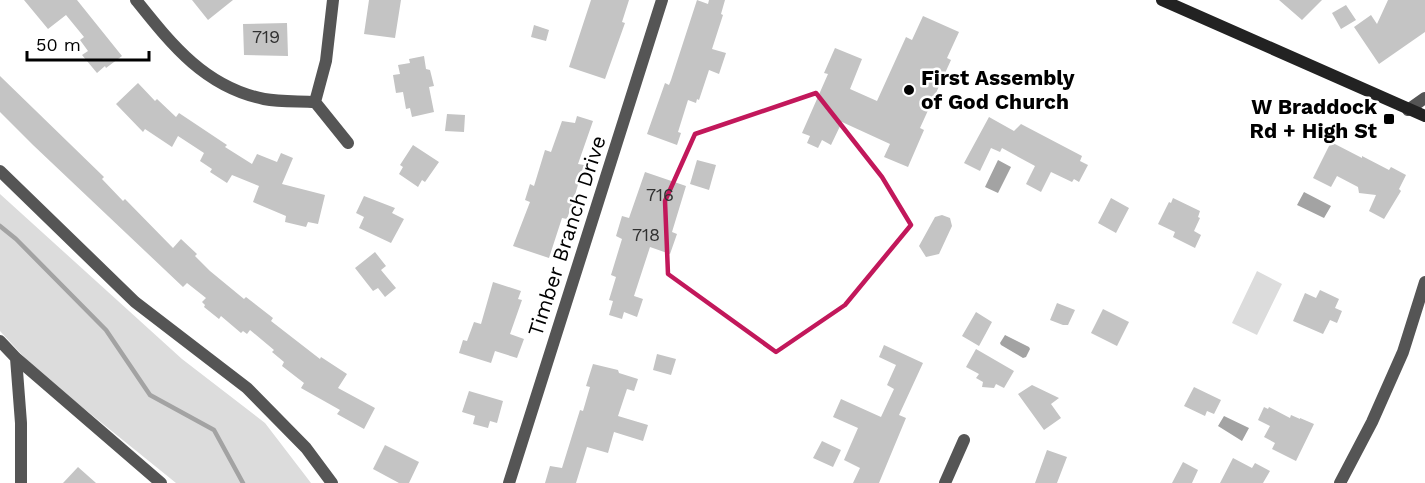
<svg xmlns="http://www.w3.org/2000/svg" width="1425" height="483" font-family="'Work Sans',sans-serif">
<rect width="100%" height="100%" fill="#fff"/>
<path fill="#dcdcdc" d="M0,194L182,359L265,423L311,483H176L35,369L0,331Z
M1257,271L1282,284L1257,335L1232,323Z"/>
<path fill="#a3a3a3" d="M998,160L1011,167L998,193L985,187Z
M1304,192L1331,206L1324,218L1297,205Z
M1005,335L1029,347L1030,349L1026,357L1023,358L1001,345L1000,343Z
M1224,416L1249,428L1242,441L1218,426Z"/>
<g fill="none" stroke-linecap="round" stroke-linejoin="round">
<path stroke="#a3a3a3" stroke-width="4.5" d="M0,226L16,239L106,330L150,395L214,430L243,483"/>
</g>
<path fill="#c4c4c4" d="M24,0H77L122,56L106,68L105,66L97,73L82,55L88,51L80,40L84,37L66,15L48,29Z
M192,0H233L208,20Z
M369,0H401L395,38L364,34Z
M591,0H629L622,22L625,23L605,79L569,67Z
M697,0L708,4L709,0H725L721,14L723,15L712,49L726,53L719,74L709,70L699,100L697,99L696,103L688,100L678,132L681,133L677,145L647,134L665,83L669,85L671,80Z
M1279,0H1322L1302,20Z
M1388,0H1425V32L1379,64L1354,27L1371,15L1377,24Z
M1346,5L1356,20L1341,29L1332,13Z
M923,16L959,32L947,58L951,60L920,128L924,130L908,167L884,157L890,144L842,122L831,145L822,140L818,148L807,143L810,136L802,133L828,74L824,73L835,48L862,59L850,89L877,101L906,37L912,40Z
M287,23L288,56L244,55L243,24Z
M534,25L549,30L546,41L531,37Z
M424,56L426,69L430,70L434,86L429,87L434,112L412,117L410,108L406,109L403,92L396,93L393,75L400,74L398,65L410,63L409,59Z
M0,76L104,177L102,179L123,201L125,199L173,248L181,239L197,254L195,256L210,271L244,299L246,297L273,318L271,321L320,359L321,357L347,374L338,388L375,408L364,429L337,414L340,410L301,388L304,383L282,366L284,362L272,352L274,350L250,330L247,334L243,331L241,333L221,316L219,319L204,307L205,305L202,302L206,298L187,283L183,287L33,145L0,112Z
M138,83L155,101L157,99L176,117L179,113L227,145L225,147L252,164L257,154L277,162L281,153L293,158L282,184L325,195L318,224L308,222L306,227L285,222L286,216L253,202L259,186L232,175L227,183L210,172L212,169L200,161L204,153L178,136L172,147L145,129L143,132L116,104Z
M447,114L465,115L464,132L445,131Z
M577,116L593,121L578,164L584,165L574,198L567,219L562,218L549,258L513,246L530,202L525,200L530,184L534,186L545,150L551,152L562,121L575,123Z
M989,117L1014,131L1021,124L1082,156L1080,161L1088,165L1079,182L1074,179L1072,182L1051,172L1041,192L1026,184L1035,166L1002,148L1000,152L991,148L980,171L964,163Z
M1331,142L1362,158V156L1389,170L1391,167L1406,175L1399,189L1401,191L1384,219L1369,211L1376,195L1359,193L1358,187L1337,176L1331,187L1313,178Z
M413,145L439,162L425,182L422,180L418,187L399,174L403,167L400,165Z
M697,160L716,165L709,190L690,184Z
M645,172L686,186L672,232L677,234L670,254L650,247L634,296L643,299L637,317L624,312L622,319L609,315L613,301L609,300L616,277L611,275L622,239L616,236L622,216L629,218Z
M364,196L395,208L392,213L404,219L391,243L359,228L364,217L356,213Z
M1111,198L1129,208L1116,233L1098,223Z
M1173,198L1200,211L1198,217L1200,218L1194,231L1201,235L1195,248L1173,237L1175,232L1158,224L1169,202L1171,203Z
M942,215L950,218L952,226L939,254L926,257L919,246L935,217Z
M375,252L386,266L381,270L396,288L385,297L378,288L373,291L355,268Z
M493,282L521,291L518,299L522,300L510,334L524,339L517,358L495,351L491,363L459,353L463,340L467,341L474,322L481,324Z
M1320,290L1339,299L1335,308L1342,311L1337,323L1330,320L1323,334L1293,321L1305,293L1316,298Z
M1057,303L1075,310L1068,325H1063L1050,320Z
M1103,309L1129,322L1117,346L1091,333Z
M976,312L992,322L979,346L962,336Z
M884,345L923,363L899,415L906,418L879,483H853L860,468L844,460L858,428L833,417L841,399L881,417L894,389L887,385L896,365L879,357Z
M976,349L1014,371L1004,388L996,384L994,388L982,387L983,382L976,378L979,374L966,367Z
M657,354L676,359L671,375L653,370Z
M593,364L618,370L619,373L638,379L634,391L627,389L618,416L648,425L643,441L614,432L608,453L587,447L576,483H545L550,466L562,468L580,410L583,411L590,387L586,386Z
M1032,385L1059,398L1051,404L1061,418L1044,430L1018,394Z
M1194,387L1221,400L1214,414L1207,411L1205,416L1184,406Z
M469,391L503,401L497,423L490,421L488,428L473,424L475,416L462,412Z
M1264,407L1268,409L1269,407L1290,418L1291,415L1300,419V418L1314,424L1296,461L1272,449L1275,443L1264,437L1270,426L1258,420Z
M822,441L841,450L833,467L813,458Z
M385,445L419,462L409,483H399L373,469Z
M1047,450L1067,457L1057,483H1035Z
M1233,458L1252,468L1255,463L1270,471L1263,483H1220Z
M1183,462L1198,470L1192,483H1172Z
M78,467L96,483H63Z"/>
<g fill="none" stroke-linecap="round" stroke-linejoin="round">
<path stroke="#555" stroke-width="12" d="M136,0C172,45 205,87 264,99C280,102 298,101 315,102
M333,0L326,61L315,102L348,143
M1408,110L1425,98
M0,171L135,302L247,388L306,448L332,483
M0,341L16,358L161,483
M16,358L21,423V483
M509,483L662,0
M945,483L964,440
M1340,483L1372,422L1403,352L1425,282"/>
<path stroke="#222" stroke-width="12" d="M1162,0L1425,116"/>
</g>
<path fill="none" stroke="#c2185b" stroke-width="4.5" stroke-linejoin="round" d="M816,93L882,177L911,225L845,305L776,352L668,274L665,201L695,134Z"/>
<g fill="#000" stroke="#fff" stroke-width="2">
<circle cx="909" cy="90" r="6"/>
<rect x="1383" y="113" width="12" height="12" rx="3"/>
</g>
<g text-anchor="middle" stroke-width="5" stroke-linejoin="round" paint-order="stroke">
<g font-size="18" fill="#313131">
<text x="266" y="43">719</text>
<text x="660" y="201">716</text>
<text x="646" y="241">718</text>
</g>
<g font-size="21" font-weight="bold" fill="#000" stroke="#fff" text-anchor="start">
<text x="921" y="85">First Assembly<tspan x="921" dy="24">of God Church</tspan></text>
<text x="1377" y="114" text-anchor="end">W Braddock<tspan x="1377" dy="24">Rd + High St</tspan></text>
</g>
<g font-size="21" fill="#000" stroke="#fff">
<text transform="translate(567 236) rotate(-72)" y="7">Timber Branch Drive</text>
</g>
</g>
<path d="M27 51v9h122v-9" fill="none" stroke="#000000" stroke-width="3"/>
<text x="36" y="51" font-size="18" fill="#000000" stroke="#ffffff" stroke-width="4.5" paint-order="stroke">50 m</text>
</svg>
